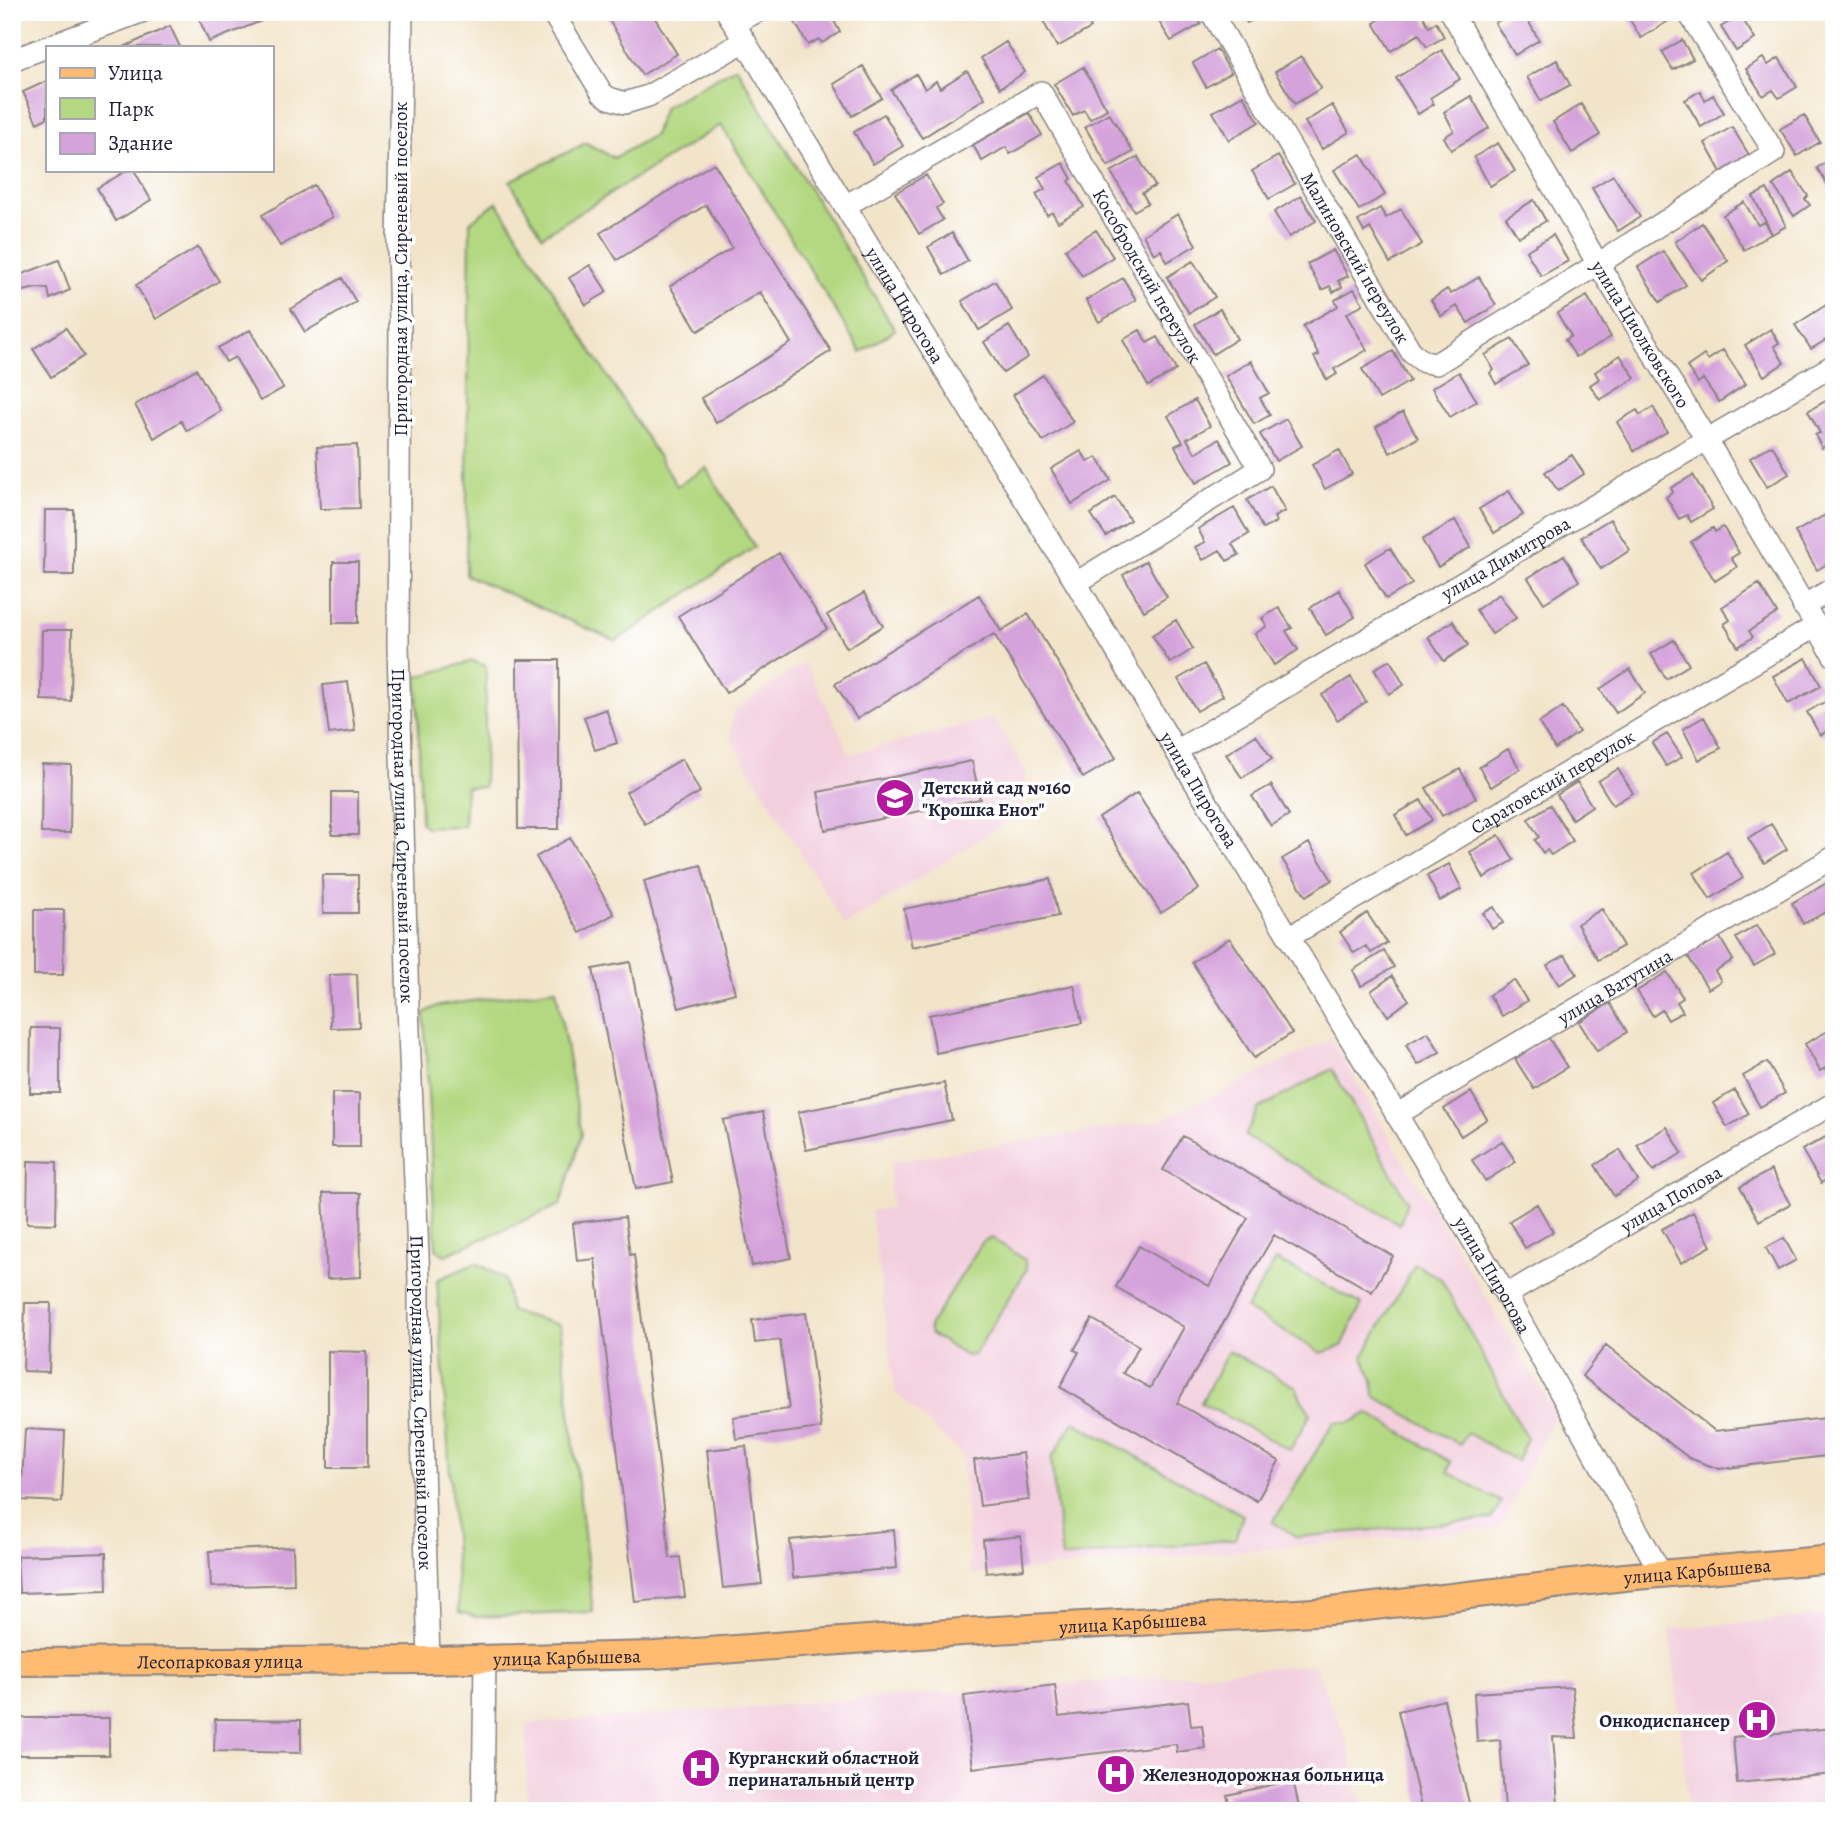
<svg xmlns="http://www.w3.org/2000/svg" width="1846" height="1823" font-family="Alegreya,serif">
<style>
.built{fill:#f3cfde}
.green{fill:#b3d881;stroke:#6a7d5e;stroke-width:2}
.building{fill:#d5a3db}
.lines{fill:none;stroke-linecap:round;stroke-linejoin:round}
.minor-casing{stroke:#8a8382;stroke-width:24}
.major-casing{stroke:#8a8382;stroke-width:30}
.minor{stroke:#fff;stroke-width:21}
.major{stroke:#ffbb71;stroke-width:26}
.labels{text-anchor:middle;stroke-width:7;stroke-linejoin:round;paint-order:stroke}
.street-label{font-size:19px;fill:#22223b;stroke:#fff}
.poi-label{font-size:19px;font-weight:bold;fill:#22223b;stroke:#fff;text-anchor:start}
</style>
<rect width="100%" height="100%" fill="#fff"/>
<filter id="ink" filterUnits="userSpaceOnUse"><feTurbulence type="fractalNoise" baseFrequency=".0143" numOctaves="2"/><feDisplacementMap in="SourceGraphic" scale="14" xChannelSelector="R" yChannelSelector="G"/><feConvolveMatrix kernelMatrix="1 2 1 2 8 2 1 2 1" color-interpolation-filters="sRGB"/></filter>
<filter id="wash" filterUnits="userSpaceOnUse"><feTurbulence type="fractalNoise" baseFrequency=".00686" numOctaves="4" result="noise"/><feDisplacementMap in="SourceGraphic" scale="28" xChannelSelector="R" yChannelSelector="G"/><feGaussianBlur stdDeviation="1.57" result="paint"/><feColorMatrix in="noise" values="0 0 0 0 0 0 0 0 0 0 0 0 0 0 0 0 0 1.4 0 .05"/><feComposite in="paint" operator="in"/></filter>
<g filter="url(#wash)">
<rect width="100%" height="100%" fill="#f2e4c9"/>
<path class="built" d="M805 662 850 754 993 718 1026 771 1022 812 845 926 730 737 734 710Z
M1331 1039 1555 1413 1500 1528 971 1575 962 1455 895 1392 871 1211 892 1207 890 1192 891 1162 1161 1120Z
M1834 1615V1811H1689L1670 1629Z
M1314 1665 1346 1738 1363 1811H527L526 1724Z"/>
<path class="green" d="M736 67 895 330 861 352 721 125 542 236 510 181 586 143 614 158 654 135 664 107Z
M497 202 677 486 706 468 755 547 616 641 466 575 470 222Z
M473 661 486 666 484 787H466L464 826 426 827 421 823 417 677Z
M556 989 582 1134 560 1205 445 1255 436 1249 424 1013 437 1006Z
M1332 1069 1407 1201 1400 1224 1245 1136 1258 1109Z
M992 1238 1025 1260 1027 1269 974 1355 966 1356 931 1334 929 1327 983 1241Z
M1276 1260 1362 1304 1342 1346 1321 1353 1246 1309Z
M476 1263 505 1279 510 1311 560 1325 593 1612 476 1617 459 1612 437 1280Z
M1415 1264 1441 1279 1527 1438 1517 1461 1467 1433 1460 1445 1374 1396 1373 1380 1363 1357Z
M1228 1351 1296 1387 1301 1399 1311 1414 1290 1450 1201 1403Z
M1368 1413 1451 1462 1448 1472 1501 1502 1492 1519 1297 1537 1273 1522 1334 1422 1350 1423Z
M1074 1422 1243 1515 1235 1539 1062 1558 1051 1459Z"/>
<g id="blocks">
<path class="building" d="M196 12H263L266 19 209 42Z
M604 12H651L677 54 642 75Z
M805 12H829L840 32 822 43 819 39 808 45 793 19Z
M1049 12H1083L1091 28 1057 47 1041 17Z
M1172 12H1195L1201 24 1171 41 1158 20Z
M1240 12H1266L1247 23Z
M1391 12H1421L1429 27 1436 22 1444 37 1427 47 1419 34 1391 51 1374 23Z
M1512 12H1523L1539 40 1515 55 1495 23Z
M1625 12H1665L1670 20 1641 38Z
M1740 15 1755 39 1736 51 1721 27Z
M170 26 180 47H124L144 38Z
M1682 40 1693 59 1673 70 1662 52Z
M1006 42 1025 72 1000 88 981 58Z
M1217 49 1231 73 1206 87 1193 63Z
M1442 50 1460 79 1430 98 1434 104 1418 114 1396 78Z
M1301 56 1321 88 1295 104 1275 72Z
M1763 58 1768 65 1779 58 1797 87 1779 98 1773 90 1763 96 1746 69Z
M1557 60 1570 85 1541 101 1527 77Z
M863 66 882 98 852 116 834 84Z
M1083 67 1107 109 1090 119 1084 110 1073 116 1054 84Z
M967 71 985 98 922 138 891 90 916 74 925 89 936 81 940 88Z
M47 81V118L37 123 23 92Z
M1700 91 1705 100 1713 95 1724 113 1701 127 1685 100Z
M1243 95 1259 122 1229 140 1213 112Z
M1471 96 1489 128 1451 150 1444 137 1454 131 1444 112Z
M1581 104 1600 135 1572 153 1553 122Z
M1332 105 1349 132 1322 149 1305 122Z
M1029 113 1042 135 1010 154 1006 147 982 161 973 145Z
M1109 113 1133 152 1108 166 1085 127Z
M884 114 903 146 873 164 854 132Z
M1804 115 1820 142 1797 156 1780 129Z
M1732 127 1749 155 1721 172 1705 143Z
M1498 143 1515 171 1490 186 1474 157Z
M1361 154 1385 195 1359 210 1334 170Z
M1278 156 1295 184 1269 199 1252 171Z
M1138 157 1155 186 1142 193 1148 203 1134 211 1111 172Z
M1834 157V189L1831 190 1817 168Z
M714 163 831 351 716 423 701 398 791 343 760 292 698 331 670 286 732 248 706 205 617 260 600 233Z
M1063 163 1072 179 1069 181 1084 207 1058 222 1052 212 1047 215 1036 194 1045 189 1038 177Z
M128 170H134L151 200 116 221 97 188Z
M1792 172 1808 196 1805 199 1810 205 1794 216 1773 185Z
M926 175 943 204 936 208 943 220 919 234 895 193Z
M1613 175 1640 217 1618 231 1592 188Z
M314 185 332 217 280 246 262 215Z
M1767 189 1786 226 1772 234 1753 196Z
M1301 196 1316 221 1289 237 1274 212Z
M1534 200 1546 221 1518 237 1506 217Z
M1744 202 1758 225 1764 222 1771 234 1744 250 1723 215Z
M1380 208 1386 218 1401 209 1422 244 1390 263 1370 228 1364 232 1358 221Z
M1178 214 1196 245 1167 262 1161 250 1154 254 1143 235Z
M1702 223 1728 261 1701 280 1675 242Z
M1096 230 1113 257 1082 276 1065 249Z
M952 233 968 261 944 275 928 247Z
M1553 235 1568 261 1541 276 1526 251Z
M198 247 219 281 156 319 136 285Z
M1333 250 1348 276 1338 281 1342 287 1333 292 1330 286 1322 290 1307 264Z
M1663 251 1686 285 1660 302 1638 267Z
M59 260 70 290 50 299 48 289 36 288 15 293 12 278Z
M1193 261 1215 297 1189 313 1167 277Z
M590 265 607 292 586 305 569 278Z
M1479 277 1496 305 1468 323 1457 306 1441 316 1431 300 1447 289 1451 294Z
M342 278 356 302 305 332 291 309Z
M1123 278 1136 300 1099 322 1086 300Z
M995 281 1012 310 979 330 962 301Z
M1354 289 1363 304 1346 314 1367 350 1334 369 1337 374 1327 380 1314 357 1319 355 1303 326 1338 306 1335 300Z
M1587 296 1611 337 1576 357 1565 340 1571 336 1557 313Z
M1826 305 1834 316 1829 321 1834 329V335L1811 349 1795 325Z
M1220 309 1237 339 1213 354 1195 324Z
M1009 326 1028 357 1003 373 984 342Z
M66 328 84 356 51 377 33 349Z
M1771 329 1779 343 1774 346 1784 363 1764 376 1745 345Z
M250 330 283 388 260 401 235 357 226 362 218 348Z
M1140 330 1147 343 1158 337 1176 370 1148 386 1123 340Z
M1512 339 1528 365 1496 384 1490 373 1494 370 1485 355Z
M1723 350 1746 384 1719 402 1703 379 1698 383 1687 367 1704 355 1708 360Z
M1393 351 1410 381 1379 399 1362 369Z
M1620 355 1635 378 1600 400 1590 385 1599 379 1595 372Z
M1251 361 1269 393 1260 398 1270 415 1254 424 1226 376Z
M196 369 221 411 187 431 181 421 154 438 135 405Z
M1459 372 1477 401 1450 417 1432 388Z
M1043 375 1073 422 1043 441 1013 395Z
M1831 398 1834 402V441L1822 448 1815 435 1820 433 1808 411Z
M1195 400 1210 426 1187 439 1195 453 1219 439 1232 462 1196 483 1175 446 1183 442 1168 416Z
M1653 407 1667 432 1634 451 1617 422 1637 410 1640 415Z
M1403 412 1418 438 1390 453 1376 427Z
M1286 419 1302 446 1276 461 1260 434Z
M357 445 359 508 320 509 317 447Z
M1772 445 1789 474 1767 487 1750 458Z
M1339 450 1352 474 1325 489 1312 465Z
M1081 451 1088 462 1097 457 1111 480 1072 504 1051 469Z
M1572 455 1584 474 1558 491 1545 472Z
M1693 475 1713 509 1691 522 1687 515 1679 519 1666 497 1673 492 1671 488Z
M1271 486 1285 511 1274 517 1276 522 1263 529 1247 500Z
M1509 491 1523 515 1494 533 1479 509Z
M1115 497 1130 520 1106 536 1091 514Z
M1234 508 1249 534 1232 544 1239 555 1227 561 1220 550 1203 560 1195 547 1205 542 1198 529Z
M45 510H74V575H44Z
M1825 515 1834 530V560L1817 570 1795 532Z
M1610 519 1630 550 1601 569 1581 537Z
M1455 520 1471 547 1438 567 1422 540Z
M1723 527 1739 553 1731 558 1737 567 1715 581 1691 542 1713 528 1715 532Z
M1390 548 1412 584 1386 599 1365 563Z
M779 553 827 629 726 693 678 616Z
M1564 555 1579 581 1544 603 1528 578Z
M1146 561 1167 597 1144 611 1123 575Z
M333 562H358V623H333Z
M1759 584 1777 613 1749 631 1753 637 1738 647 1724 624 1730 620 1722 607Z
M1339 590 1355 617 1326 635 1310 608Z
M864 593 883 626 847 648 827 615Z
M1499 594 1516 618 1492 634 1476 610Z
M979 595 1001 631 1028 614 1116 758 1083 778 994 634 857 719 835 684Z
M1279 608 1292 628 1286 631 1298 650 1274 665 1255 634 1267 626 1262 618Z
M1176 620 1193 649 1170 663 1152 635Z
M1453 621 1468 645 1444 661 1428 637Z
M42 630H72L71 701 41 700Z
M1674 640 1689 665 1666 679 1651 654Z
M1806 658 1821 686 1788 704 1773 676Z
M517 660H559V829H518Z
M1390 660 1404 685 1389 694 1374 669Z
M1204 664 1223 696 1197 711 1178 679Z
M1630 669 1645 693 1616 713 1600 689Z
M1351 677 1366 702 1337 720 1322 695Z
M348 682 355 731 329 734 323 685Z
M1828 700 1834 711V728L1820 735 1807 712Z
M1563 707 1579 732 1555 749 1539 723Z
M606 709 617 743 595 750 584 717Z
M1704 717 1721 748 1699 760 1683 729Z
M1667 734 1682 757 1666 766 1652 743Z
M1256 735 1272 759 1242 778 1226 754Z
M1508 749 1520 769 1491 787 1479 767Z
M682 759 700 792 645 824 626 792Z
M972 761 980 799 825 830 818 792Z
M42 764 71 765 70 833H41Z
M1460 769 1476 798 1442 816 1426 788Z
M1618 769 1633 793 1613 805 1598 781Z
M1577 782 1592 806 1572 819 1557 795Z
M1271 785 1289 815 1271 826 1252 796Z
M332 792H358V835H332Z
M1137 793 1199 889 1161 913 1099 818Z
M1421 800 1432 820 1406 835 1395 815Z
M1550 805 1573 841 1551 855 1547 850 1543 853 1535 840 1539 837 1528 819Z
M1771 824 1787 849 1764 863 1748 838Z
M1499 835 1514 860 1484 878 1470 852Z
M570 838 614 914 580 933 536 857Z
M1309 843 1332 880 1306 896 1282 859Z
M1727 852 1743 878 1710 899 1694 873Z
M1449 864 1462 889 1440 901 1427 876Z
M701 865 735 993 679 1008 644 881Z
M322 875H358V913H323Z
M1050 879 1058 916 912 947 904 909Z
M1832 880 1834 883V908L1803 924 1792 903Z
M1494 907 1503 923 1492 929 1483 913Z
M1602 909 1623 946 1598 960 1577 924Z
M34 910H64L63 975H34Z
M1367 913 1387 943 1371 953 1366 946 1354 953 1340 932Z
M1757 925 1775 954 1754 966 1736 938Z
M1719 936 1733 960 1715 971 1721 981 1708 989 1687 955Z
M1230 938 1292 1033 1254 1058 1192 962Z
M1384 951 1394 967 1361 986 1353 970Z
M1565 955 1577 974 1559 985 1547 965Z
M630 962 673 1182 636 1189 593 969Z
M1667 972 1683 998 1677 1002 1683 1012 1668 1020 1662 1010 1653 1016 1637 991Z
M357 974 359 1027 331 1028 329 975Z
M1392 976 1409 1000 1388 1016 1371 991Z
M1514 980 1527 1001 1502 1016 1489 995Z
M1074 985 1082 1023 936 1053 929 1015Z
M1610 1003 1627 1032 1597 1051 1579 1022Z
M31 1028H60V1093H30Z
M1828 1031 1834 1041V1064L1820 1071 1805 1044Z
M1428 1032 1440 1052 1418 1065 1406 1045Z
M1548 1037 1567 1067 1534 1089 1515 1059Z
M1767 1062 1785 1093 1760 1107 1743 1076Z
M944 1083 952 1120 806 1150 798 1112Z
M1735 1090 1749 1114 1727 1127 1713 1103Z
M1471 1092 1487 1119 1461 1136 1444 1109Z
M332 1093H360V1147H332Z
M763 1112 791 1258 752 1266 723 1120Z
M1667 1127 1682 1153 1653 1171 1637 1145Z
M1833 1133 1834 1176 1821 1183 1802 1150Z
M1183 1136 1393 1256 1372 1292 1274 1235 1177 1403 1279 1461 1257 1501 1060 1387 1079 1352 1074 1350 1092 1319 1139 1346 1123 1373 1150 1388 1184 1327 1116 1287 1139 1246 1209 1286 1248 1218 1163 1170Z
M1502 1141 1516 1162 1485 1181 1472 1160Z
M1620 1150 1638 1181 1614 1196 1595 1165Z
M28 1161 57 1162 56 1224 27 1223Z
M1771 1170 1790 1204 1759 1221 1740 1187Z
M323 1193H360L361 1277 327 1279Z
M1537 1204 1553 1232 1525 1248 1509 1221Z
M1693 1212 1711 1246 1681 1263 1662 1229Z
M625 1217 630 1255 634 1254 670 1558 680 1557 685 1597 635 1602 595 1259 577 1261 573 1223Z
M1784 1238 1796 1260 1778 1270 1766 1248Z
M25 1303H51L49 1372 23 1371Z
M806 1313 821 1428 736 1439 733 1417 789 1409 780 1340 755 1343 752 1320Z
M1606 1345 1715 1431 1834 1417V1455L1719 1469 1689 1458 1582 1376Z
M328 1351 367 1352V1468H328Z
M25 1429 65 1431 62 1502 21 1500Z
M746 1446 762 1584 723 1588 707 1450Z
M1023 1453 1029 1500 980 1506 974 1460Z
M894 1530 897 1568 793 1578 790 1540Z
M1021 1536 1024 1569 986 1573 983 1540Z
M293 1547 294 1584 211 1587 209 1551Z
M106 1553 107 1590 19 1593 17 1556Z
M1055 1685 1059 1717 1188 1701 1191 1726 1202 1725 1205 1748 1177 1752 1176 1744 973 1768 964 1696Z
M1572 1687 1577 1738 1553 1737 1558 1805 1505 1809 1500 1740 1477 1742 1474 1693Z
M1444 1700 1471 1811H1422L1398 1711Z
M18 1718H109V1755H18Z
M215 1719 301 1720V1753L214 1751Z
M1834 1728V1774L1737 1783 1733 1737Z
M1293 1780 1300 1811H1231L1227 1795Z"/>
</g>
</g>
<g filter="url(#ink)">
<use href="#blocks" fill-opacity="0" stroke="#8a8382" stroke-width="2"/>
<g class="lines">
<g class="minor-casing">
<g id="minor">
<path id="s1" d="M402 12 398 247 400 321 398 646 408 1007 419 1280V1334L429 1660"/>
<path d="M552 12 602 93 609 98 625 103 648 96 745 41"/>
<path id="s2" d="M727 12 915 321 1076 583 1176 751 1506 1295 1662 1575"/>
<path id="s3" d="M1211 12 1412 353 1424 362 1436 364 1598 264 1774 152 1688 12"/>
<path id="s4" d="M1451 12 1598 264 1706 439 1834 656"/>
<path d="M734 24 756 12"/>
<path d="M12 60 141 12"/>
<path id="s5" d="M845 206 1041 92 1260 469 1076 583"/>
<path d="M1803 606 1834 588"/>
<path id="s6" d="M1176 751 1834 365"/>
<path id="s7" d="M1289 937 1816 626"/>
<path id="s8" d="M1396 1115 1834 857"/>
<path id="s9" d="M1506 1295 1834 1103"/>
<path d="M483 1811 485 1658"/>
</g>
</g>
<g class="major-casing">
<g id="major">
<path id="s10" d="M12 1662 429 1660 655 1655 961 1632 1331 1611 1624 1577 1834 1559"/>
</g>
</g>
<use href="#minor" class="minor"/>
<use href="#major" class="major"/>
</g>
</g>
<defs>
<g id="school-disc" transform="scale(2.0125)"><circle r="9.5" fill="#b5179e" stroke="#fff"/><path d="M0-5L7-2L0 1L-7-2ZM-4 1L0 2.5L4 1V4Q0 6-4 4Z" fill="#fff"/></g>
<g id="hospital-disc" transform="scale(2.0125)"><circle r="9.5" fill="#b5179e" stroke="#fff"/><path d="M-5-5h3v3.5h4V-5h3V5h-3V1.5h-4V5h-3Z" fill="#fff"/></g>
</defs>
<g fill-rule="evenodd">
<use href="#school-disc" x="895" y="798"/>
<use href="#hospital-disc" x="1757" y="1720"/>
<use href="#hospital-disc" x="701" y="1768"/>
<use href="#hospital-disc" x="1116" y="1774"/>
</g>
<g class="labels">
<g class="street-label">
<text dy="7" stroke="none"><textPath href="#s3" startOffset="285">Малиновский переулок</textPath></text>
<text transform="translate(400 269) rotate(-90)" y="7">Пригородная улица, Сиреневый поселок</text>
<text dy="7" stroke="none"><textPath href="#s5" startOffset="439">Кособродский переулок</textPath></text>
<text dy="7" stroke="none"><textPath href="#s2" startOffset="343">улица Пирогова</textPath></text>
<text dy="7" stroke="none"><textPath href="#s4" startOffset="374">улица Циолковского</textPath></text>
<text dy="7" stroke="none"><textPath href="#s6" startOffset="382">улица Димитрова</textPath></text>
<text dy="7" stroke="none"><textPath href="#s7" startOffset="306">Саратовский переулок</textPath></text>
<text dy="7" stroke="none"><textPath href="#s2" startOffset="910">улица Пирогова</textPath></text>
<text dy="7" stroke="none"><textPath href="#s1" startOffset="824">Пригородная улица, Сиреневый поселок</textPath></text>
<text dy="7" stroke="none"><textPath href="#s8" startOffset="254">улица Ватутина</textPath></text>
<text dy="7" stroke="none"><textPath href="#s9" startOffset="191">улица Попова</textPath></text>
<text dy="7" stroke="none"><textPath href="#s2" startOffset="1477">улица Пирогова</textPath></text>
<text dy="7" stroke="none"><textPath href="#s1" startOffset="1391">Пригородная улица, Сиреневый поселок</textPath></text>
<text dy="7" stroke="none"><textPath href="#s10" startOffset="1689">улица Карбышева</textPath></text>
<text dy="7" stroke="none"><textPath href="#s10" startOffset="1122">улица Карбышева</textPath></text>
<text dy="7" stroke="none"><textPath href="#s10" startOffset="555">улица Карбышева</textPath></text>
<text dy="7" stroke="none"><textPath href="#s10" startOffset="208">Лесопарковая улица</textPath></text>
</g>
<g class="poi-label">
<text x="922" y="794">Детский сад №160<tspan x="922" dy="22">"Крошка Енот"</tspan></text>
<text x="1730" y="1727" text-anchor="end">Онкодиспансер</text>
<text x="728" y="1764">Курганский областной<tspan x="728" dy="22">перинатальный центр</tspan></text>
<text x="1143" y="1781">Железнодорожная больница</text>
</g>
</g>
<rect width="1846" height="1823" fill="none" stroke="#fff" stroke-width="42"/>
<rect x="46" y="46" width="228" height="126" fill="#ffffff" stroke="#a7a7b1" stroke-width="2"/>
<rect x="60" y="68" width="35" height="10" fill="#ffbb71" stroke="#a7a7b1" stroke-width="2"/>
<text x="108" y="80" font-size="21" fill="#22223b">Улица</text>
<rect x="60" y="98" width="35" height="21" fill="#b3d881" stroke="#a7a7b1" stroke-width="2"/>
<text x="108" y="116" font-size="21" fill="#22223b">Парк</text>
<rect x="60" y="133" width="35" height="21" fill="#d5a3db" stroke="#a7a7b1" stroke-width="2"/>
<text x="108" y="150" font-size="21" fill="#22223b">Здание</text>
</svg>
